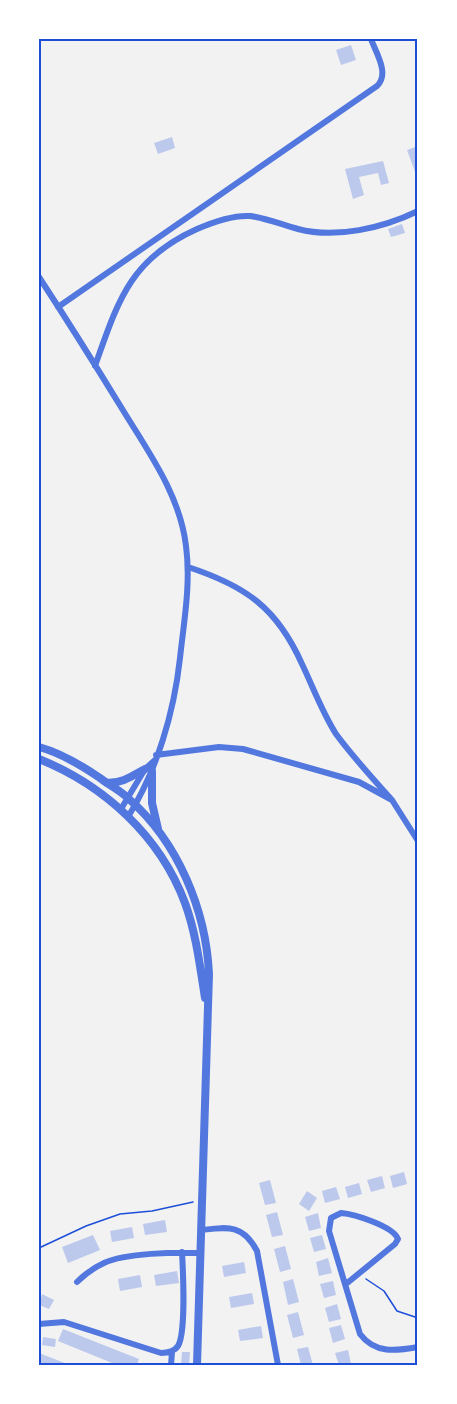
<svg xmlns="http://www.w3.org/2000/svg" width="457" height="1404" font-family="'Crimson Pro',serif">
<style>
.building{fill:#bdc9ec}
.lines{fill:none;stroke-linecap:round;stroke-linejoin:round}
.path{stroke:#1d4ed8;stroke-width:1.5}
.minor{stroke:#5277de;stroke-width:6}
.tertiary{stroke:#5277de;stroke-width:8}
.neatline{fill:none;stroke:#1d4ed8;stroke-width:2}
</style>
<rect width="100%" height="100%" fill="#f2f2f2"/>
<path class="building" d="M351 45 356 60 341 65 336 50Z
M172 137 175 148 158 154 154 143Z
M418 146V180L407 150Z
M383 161 389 183 381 185 378 173 359 177 364 195 353 199 345 169Z
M402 224 405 233 391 237 388 229Z
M404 1172 407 1184 393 1188 390 1176Z
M382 1176 385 1188 371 1192 367 1180Z
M270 1180 276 1203 265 1205 259 1183Z
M359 1183 362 1194 348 1198 345 1187Z
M336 1187 340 1199 325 1203 322 1191Z
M307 1191 317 1198 309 1211 299 1204Z
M277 1212 283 1235 272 1237 266 1215Z
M318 1213 321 1228 309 1231 305 1217Z
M165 1220 167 1232 145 1235 143 1224Z
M132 1227 134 1238 112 1242 110 1231Z
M93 1235 100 1250 68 1263 62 1247Z
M322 1235 326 1249 314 1252 310 1238Z
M285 1246 291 1269 280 1272 274 1249Z
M328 1258 332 1273 319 1276 316 1262Z
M244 1262 246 1273 224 1277 222 1266Z
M177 1271 179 1283 156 1286 154 1275Z
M140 1275 142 1287 120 1291 118 1279Z
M293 1279 299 1302 288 1305 283 1282Z
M333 1281 336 1295 324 1298 320 1284Z
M252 1293 254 1304 231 1308 229 1297Z
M42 1294 54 1300 49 1309 39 1305Z
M337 1304 341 1319 329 1322 325 1308Z
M298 1312 304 1335 293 1338 287 1315Z
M341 1325 345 1339 333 1343 329 1328Z
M261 1326 263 1338 240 1341 238 1330Z
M63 1329 139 1359 137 1365H117L58 1341Z
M43 1337 56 1339 55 1347 42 1345Z
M308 1347 313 1365H301L297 1349Z
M348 1350 351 1364 339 1365 335 1353Z
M182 1352H190L189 1365H181Z
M39 1353 70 1365H39Z"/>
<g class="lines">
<path class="path" d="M39 1248 86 1226 120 1214 152 1211 193 1202
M366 1279 384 1291 397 1311 418 1318"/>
<path class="minor" d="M39 277C67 320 94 363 121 407 147 450 180 494 186 546 191 583 184 621 180 658 174 713 157 770 128 817
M58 307 377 86C390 74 376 53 371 39
M95 366C118 301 130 259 197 229 213 222 233 215 250 216 267 218 282 225 298 229 336 239 383 228 418 211
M188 567C246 586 277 608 302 664 313 687 322 712 336 734 353 757 373 779 392 800
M156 755 219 747 243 749 359 782 392 800 418 841
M121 809 145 769 155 760
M201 1230C228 1227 243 1224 257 1251L278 1365
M77 1282C85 1274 93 1268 104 1263 125 1253 176 1252 201 1253
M346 1284 395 1244 398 1239C393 1226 354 1214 341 1213L331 1218 329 1231 360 1334C375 1354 396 1351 418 1347
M39 1324 64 1322 161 1353C168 1353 174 1352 178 1346 186 1333 183 1270 182 1252
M171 1365 172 1352"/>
<path class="tertiary" d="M39 747C61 753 81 765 100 778 109 785 121 791 129 799 178 842 206 910 209 974L197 1365
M39 759C104 785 160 836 185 903 196 933 200 966 205 998
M152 771V803L158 829
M107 783C123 783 132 776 145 769"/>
</g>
<rect width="457" height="1404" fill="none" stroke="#ffffff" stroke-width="81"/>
<rect x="40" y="40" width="376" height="1324" class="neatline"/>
</svg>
